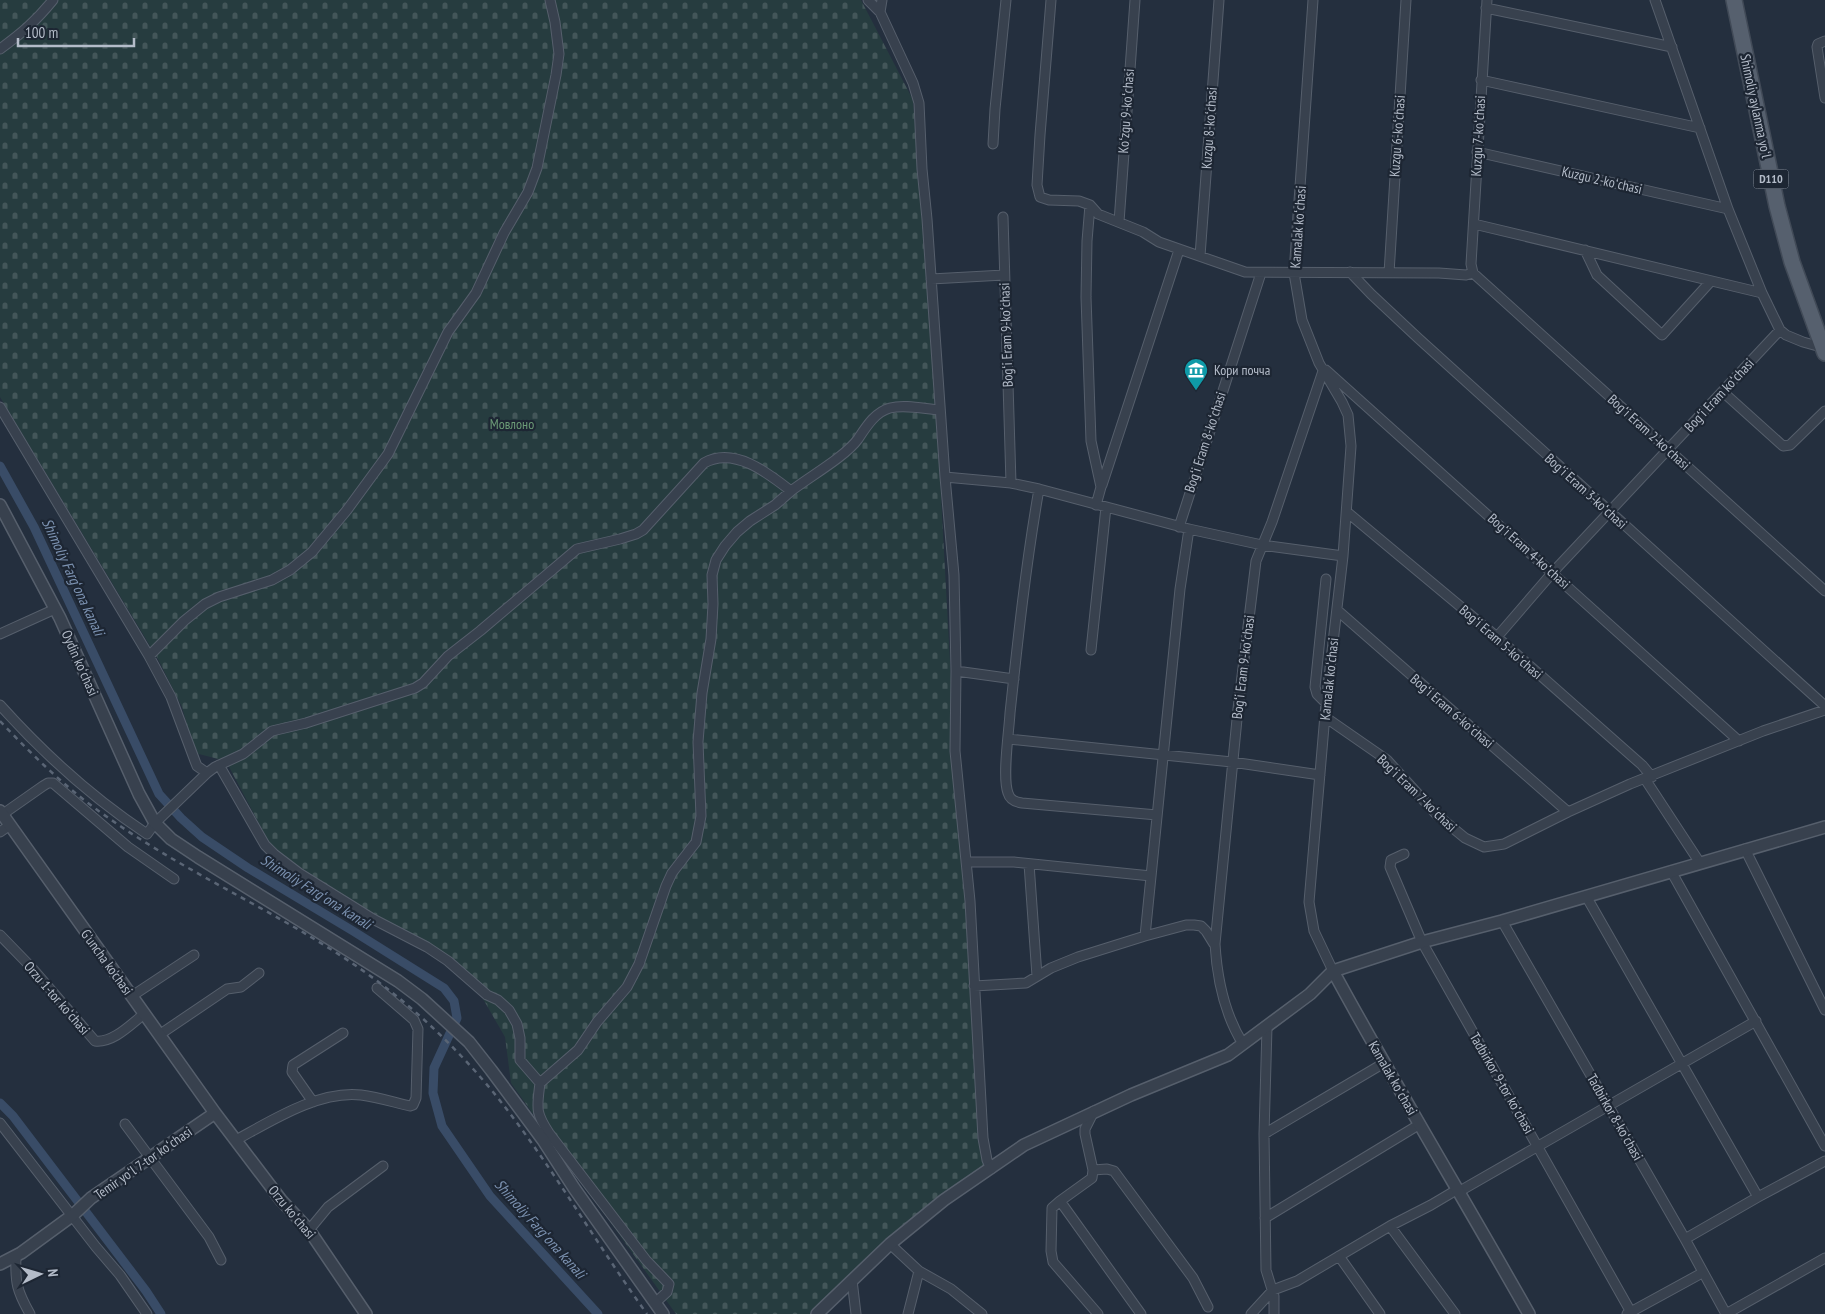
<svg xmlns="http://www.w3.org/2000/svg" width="1825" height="1314" font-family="'PT Sans Narrow',sans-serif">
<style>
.cemetery{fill:url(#cemetery-stones)}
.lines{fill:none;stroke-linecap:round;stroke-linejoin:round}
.canal{stroke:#394c67;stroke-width:9}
.minor-casing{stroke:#565f6c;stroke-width:11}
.tertiary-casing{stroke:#565f6c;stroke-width:14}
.primary-casing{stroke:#414a57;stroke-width:18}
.minor{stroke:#38414e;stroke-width:9}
.tertiary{stroke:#38414e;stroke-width:11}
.primary{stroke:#56606e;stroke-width:15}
.rail{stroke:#5a6575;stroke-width:2.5;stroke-dasharray:5 5;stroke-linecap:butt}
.labels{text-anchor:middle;stroke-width:4.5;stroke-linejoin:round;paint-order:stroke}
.shield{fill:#1d2633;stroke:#878f9c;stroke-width:1}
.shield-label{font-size:12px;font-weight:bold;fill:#b4bcc9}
.street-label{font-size:14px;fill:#b4bcc9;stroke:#1d2633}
.poi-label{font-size:14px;fill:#b4bcc9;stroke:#1d2633;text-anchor:start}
.park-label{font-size:14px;fill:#6b9a76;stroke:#1d2633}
.water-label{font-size:15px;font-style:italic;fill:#7c92b1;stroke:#1d2633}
</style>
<defs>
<pattern id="cemetery-stones" width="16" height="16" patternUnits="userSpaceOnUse" patternTransform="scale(1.25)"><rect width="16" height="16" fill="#263c3f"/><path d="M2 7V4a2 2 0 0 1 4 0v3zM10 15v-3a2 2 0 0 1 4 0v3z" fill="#435659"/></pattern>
</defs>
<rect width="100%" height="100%" fill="#242f3e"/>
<path class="cemetery" d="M0 0H861L913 100 936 406 958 807 969 881 986 1167 817 1314H676L511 1083 505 1037 475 985 442 952 283 869 226 761 195 753 182 707 158 659 0 397Z"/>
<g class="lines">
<path class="canal" d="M0 466 34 527 159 794 181 818 202 837 248 868 353 931 444 988 454 1001 457 1018 434 1068 433 1093 442 1126 490 1196 598 1314
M0 1103 13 1116 146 1291 161 1314"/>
<g class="minor-casing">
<path id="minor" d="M868 0 880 12
M882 0 880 12 913 83 919 103 922 169 927 219 945 477 954 575 956 671 955 751 970 901 983 1138 987 1160 991 1169
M1051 0 1040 135 1037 185 1040 197 1049 200 1079 201 1090 205 1098 214 1143 232 1159 242 1245 272 1439 273 1466 275 1473 273
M1313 0 1294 273 1302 320 1319 363 1342 402 1348 415 1351 446 1343 556 1326 703 1309 902 1314 931 1333 971
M1655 0 1728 209 1762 293 1780 330 1786 335 1803 342 1821 347
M1486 8 1672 47
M1825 41 1818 44 1817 47 1825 98
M0 49C22 33 36 21 53 0
M1481 80 1700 128
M993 144 995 109 1006 0
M1477 152 1728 209
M1090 205 1087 241 1086 297 1091 441 1101 487 1096 505
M1003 217 1011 483
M1119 222 1135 0
M1474 224 1762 293
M1585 250 1597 275 1662 335 1711 281
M1200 256 1219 0
M1350 272 1371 294 1418 338 1825 706
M1389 273 1406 0
M1473 273 1825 591
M1473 273 1471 264 1487 0
M931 279 1004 275
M1326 370 1739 741
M1723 392 1783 446 1790 445 1825 411
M0 407 149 656 171 697 195 761 197 766 207 773 215 767 243 754 272 731 306 723 415 688 423 683 448 656 480 631 577 549 620 539 636 534 643 530 704 463C734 446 768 473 791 491L775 505 750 521 737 532 725 546 716 560 712 575 713 604 711 639 702 693 698 742 701 816 696 842 672 873 666 886 639 964 627 987 597 1022 578 1050 540 1083C537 1108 535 1112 549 1133L646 1260 669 1284 667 1292 655 1303
M945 477 1011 483 1039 489 1189 529 1262 545 1343 556
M1102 485 1179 250
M1039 489C1026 563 1018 638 1010 713 1009 732 1002 777 1008 793 1010 800 1015 802 1022 803L1157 815
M791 491C809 477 846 456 858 439 866 427 875 412 890 408 905 404 925 409 940 410
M1347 512 1497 637 1642 765 1652 777
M1179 527 1261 273
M1326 579 1315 687 1317 694 1326 703
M1337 610 1568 812
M0 634 55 609
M1497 637 1553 572 1780 330
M1091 650 1106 507
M149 656 184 621 205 604 219 597 272 580 290 570 312 552 347 510 388 454 448 332 476 293 504 233 528 192 537 168 556 75 559 54 555 22 550 0
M956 671 1014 679
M0 705C45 755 91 797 147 834L155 823 207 773
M1325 717 1387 760 1437 815 1465 838 1484 847 1504 844 1568 812 1630 784 1763 731 1825 710
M1008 739 1232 762 1320 775
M219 765 265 845 274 854 299 873 373 919 427 947 448 961 487 995 498 1000 509 1010 517 1024 520 1038V1060L540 1083
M1645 779 1700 863
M3 814 43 786 48 783H53L128 847 174 879
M0 832 10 825
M1745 849 1825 1010
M1404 854 1391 860 1390 867 1422 942 1632 1314
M966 862H1014L1151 876
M1029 864 1037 976
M1671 871 1825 1146
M1586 896 1758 1197
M1502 921 1685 1239 1726 1314
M0 935 32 968 95 1041C113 1043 130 1025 144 1014
M1145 936 1180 589 1189 529
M974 986 1026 983 1051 968 1078 957 1145 936 1186 925H1194L1201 926 1206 931 1214 944
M132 996 194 955
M1267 1027 1264 1134 1266 1270 1274 1296V1314
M159 1035 227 989 241 987 259 973
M1243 1044C1225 1015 1217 978 1215 944L1238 709 1256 561 1272 522 1323 371
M313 1102 292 1072 293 1065 343 1033
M1094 1111 1085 1129V1134L1093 1170 1092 1178 1060 1201 1141 1314
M0 1123 96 1247 120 1275 147 1314
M125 1124 209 1237 221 1260
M1264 1134 1384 1063
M236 1140C271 1121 319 1090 361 1095 377 1097 393 1102 410 1106L413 1105 416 1098 418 1029 414 1020 377 988
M1093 1170 1107 1169 1114 1171 1193 1278 1208 1307
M1460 1191 1756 1021
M1060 1201 1052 1208 1051 1251 1053 1262 1098 1314
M1265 1218 1420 1124
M1390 1226 1455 1314
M309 1230 328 1207 383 1166
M1685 1239 1758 1197 1825 1161
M890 1244 919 1271 951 1289 982 1314
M1339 1256 1380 1314
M16 1257C15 1283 17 1291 30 1314
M852 1280 856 1314
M908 1314 919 1271
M1251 1314 1273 1290 1297 1281 1390 1226 1431 1205 1458 1189
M1627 1314 1702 1273
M1726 1314 1825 1258"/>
</g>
<g class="tertiary-casing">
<path id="tertiary" d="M0 505 60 618 139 794 155 823 171 839 198 857 398 981 422 999 469 1042 491 1070 543 1140 574 1188 663 1314
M0 811 215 1113 281 1200 309 1230 366 1314
M1333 971C1396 1087 1464 1199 1529 1314
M0 1264 21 1253 73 1215 91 1198 215 1113
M817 1314 890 1244 944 1200 1024 1145 1131 1095 1228 1055 1310 994 1333 971 1422 942 1502 921 1825 827"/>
</g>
<g class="primary-casing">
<path id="primary" d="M1734 0 1777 206 1792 262 1825 353"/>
</g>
<use href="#minor" class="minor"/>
<use href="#tertiary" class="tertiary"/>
<use href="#primary" class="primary"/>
<path class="rail" d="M0 721C34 757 69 791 110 819 198 881 300 921 385 987 429 1021 471 1063 505 1107 556 1173 598 1246 647 1314"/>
</g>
<defs>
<g id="museum-pin" transform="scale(1.25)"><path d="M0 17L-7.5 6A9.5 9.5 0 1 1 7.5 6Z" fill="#0f9aa8" stroke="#1d2633"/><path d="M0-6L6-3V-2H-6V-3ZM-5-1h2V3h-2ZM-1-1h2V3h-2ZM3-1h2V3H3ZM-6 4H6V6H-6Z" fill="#fff"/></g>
</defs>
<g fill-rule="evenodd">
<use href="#museum-pin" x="1196" y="370"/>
</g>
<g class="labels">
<rect class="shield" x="1753.5" y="169.5" width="35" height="19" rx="4"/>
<g class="shield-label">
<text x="1771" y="183">D110</text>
</g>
<g class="street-label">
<text transform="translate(1756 106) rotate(78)" y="5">Shimoliy aylanma yoʻl</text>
<text transform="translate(1126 111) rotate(-86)" y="5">Koʻzgu 9-koʻchasi</text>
<text transform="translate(1209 128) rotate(-86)" y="5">Kuzgu 8-koʻchasi</text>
<text transform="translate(1397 136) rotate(-86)" y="5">Kuzgu 6-koʻchasi</text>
<text transform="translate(1478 136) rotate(-87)" y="5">Kuzgu 7-koʻchasi</text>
<text transform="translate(1602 180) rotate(13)" y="5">Kuzgu 2-koʻchasi</text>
<text transform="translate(1298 227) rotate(-86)" y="5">Kamalak koʻchasi</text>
<text transform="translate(1006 335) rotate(-92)" y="5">Bogʻi Eram 9-koʻchasi</text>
<text transform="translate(1719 395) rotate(-47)" y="5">Bogʻi Eram koʻchasi</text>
<text transform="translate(1649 432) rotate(42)" y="5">Bogʻi Eram 2-koʻchasi</text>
<text transform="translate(1205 442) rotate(-72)" y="5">Bogʻi Eram 8-koʻchasi</text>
<text transform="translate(1586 491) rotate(42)" y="5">Bogʻi Eram 3-koʻchasi</text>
<text transform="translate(1529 551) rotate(42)" y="5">Bogʻi Eram 4-koʻchasi</text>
<text transform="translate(1501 642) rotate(41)" y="5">Bogʻi Eram 5-koʻchasi</text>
<text transform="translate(80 663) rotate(66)" y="5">Oydin koʻchasi</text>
<text transform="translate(1243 667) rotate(-83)" y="5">Bogʻi Eram 9-koʻchasi</text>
<text transform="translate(1329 679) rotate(-84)" y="5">Kamalak koʻchasi</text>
<text transform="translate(1452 711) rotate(41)" y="5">Bogʻi Eram 6-koʻchasi</text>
<text transform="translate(1417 793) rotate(44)" y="5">Bogʻi Eram 7-koʻchasi</text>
<text transform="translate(107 962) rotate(54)" y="5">G'uncha ko'chasi</text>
<text transform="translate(57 998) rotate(49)" y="5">Orzu 1-tor koʻchasi</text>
<text transform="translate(1393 1078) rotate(60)" y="5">Kamalak koʻchasi</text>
<text transform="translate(1502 1083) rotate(60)" y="5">Tadbirkor 9-tor koʻchasi</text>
<text transform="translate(1615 1117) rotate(60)" y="5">Tadbirkor 8-koʻchasi</text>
<text transform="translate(143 1163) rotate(-35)" y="5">Temir yoʻl 7-tor koʻchasi</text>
<text transform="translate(292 1212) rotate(50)" y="5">Orzu koʻchasi</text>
</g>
<g class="poi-label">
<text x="1214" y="375">Кори почча</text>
</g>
<g class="park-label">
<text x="512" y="429">Мовлоно</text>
</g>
<g class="water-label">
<text transform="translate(73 577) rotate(65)" y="5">Shimoliy Fargʻona kanali</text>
<text transform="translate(316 892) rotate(32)" y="5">Shimoliy Fargʻona kanali</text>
<text transform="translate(540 1229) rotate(48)" y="5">Shimoliy Fargʻona kanali</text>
</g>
</g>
<g transform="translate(40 1274) rotate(85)" stroke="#1d2633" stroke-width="4" paint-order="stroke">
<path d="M0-4L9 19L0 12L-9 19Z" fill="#b4bcc9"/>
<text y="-8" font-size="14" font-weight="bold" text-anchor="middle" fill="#b4bcc9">N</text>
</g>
<path d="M18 38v8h116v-8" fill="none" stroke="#b4bcc9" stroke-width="2.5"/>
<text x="25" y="38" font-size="15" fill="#b4bcc9" stroke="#1d2633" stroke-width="4" paint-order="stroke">100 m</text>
</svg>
